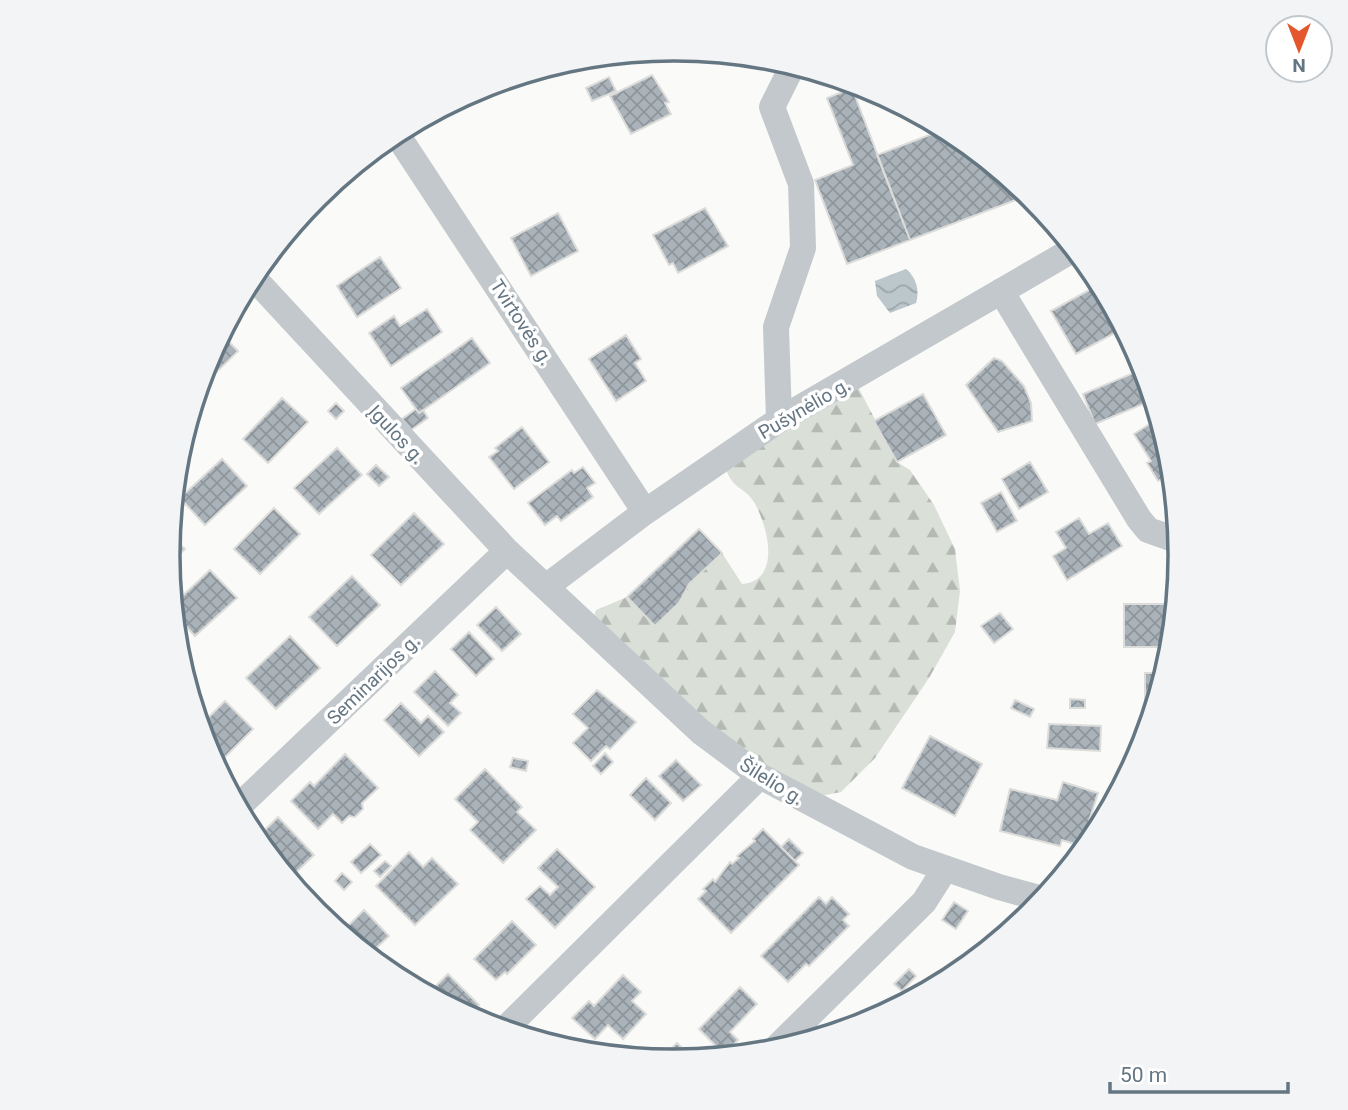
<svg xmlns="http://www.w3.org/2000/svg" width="1348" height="1110" font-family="Roboto,sans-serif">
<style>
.forest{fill:url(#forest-firs)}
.water{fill:url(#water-waves)}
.building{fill:url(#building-cross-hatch);stroke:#dcdcda;stroke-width:2}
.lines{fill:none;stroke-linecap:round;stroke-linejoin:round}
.minor{stroke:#c3c8cc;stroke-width:26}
.labels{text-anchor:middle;stroke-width:7;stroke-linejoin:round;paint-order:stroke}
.street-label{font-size:19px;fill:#657683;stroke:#fff}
.rim{fill:none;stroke:#657683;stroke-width:3.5}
</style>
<defs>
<pattern id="forest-firs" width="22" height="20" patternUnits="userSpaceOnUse" patternTransform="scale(1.75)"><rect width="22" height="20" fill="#dadfd7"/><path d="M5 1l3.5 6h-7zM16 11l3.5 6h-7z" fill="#b4b9b4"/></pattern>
<pattern id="water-waves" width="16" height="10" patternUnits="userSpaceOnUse" patternTransform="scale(1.75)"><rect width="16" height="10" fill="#bbc7cb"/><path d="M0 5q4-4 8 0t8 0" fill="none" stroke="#9ca6aa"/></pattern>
<pattern id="building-cross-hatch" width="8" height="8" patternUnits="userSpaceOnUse" patternTransform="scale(1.75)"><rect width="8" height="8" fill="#aab3b9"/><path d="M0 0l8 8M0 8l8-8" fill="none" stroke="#8e969c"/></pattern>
</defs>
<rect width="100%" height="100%" fill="#fafaf8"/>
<path class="forest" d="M854 379 897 462 910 470 934 505 955 549 960 591 955 632 929 678 875 758 841 792 800 800 590 627 596 610 627 597 655 626 679 603 689 584 722 553 742 584C782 581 768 526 754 502 745 487 732 489 726 469Z"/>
<path class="water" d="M906 269C916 277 920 291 916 303L890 313 877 296 875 281Z"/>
<path class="building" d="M652 75 669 102 665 103 671 114 631 134 610 96Z
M609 77 616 91 592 101 586 88Z
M852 88 910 240 847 264 815 180 853 165 827 98Z
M945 129 1029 195 910 240 877 155Z
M705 208 728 246 678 273 673 263 669 265 653 235Z
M558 213 578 251 531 276 511 238Z
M380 257 401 288 357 317 337 286Z
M1100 284 1124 328 1076 354 1051 311Z
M427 309 442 332 391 366 369 333 394 316 400 326Z
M221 334 238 351 198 390 207 361Z
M626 335 641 359 635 363 646 381 616 401 589 359Z
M472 338 490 363 419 413 401 388Z
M994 358 1002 361 1024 386 1031 403 1032 421 998 432 966 385Z
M1143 369 1153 400 1095 424 1083 394Z
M923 394 946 435 897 462 874 421Z
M282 398 308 422 268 463 243 439Z
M336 403 344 411 336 419 328 411Z
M416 409 419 413 423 410 428 418 411 430 402 419Z
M1159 418 1172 473 1158 481 1147 463 1151 461 1134 434Z
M522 427 549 462 514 489 489 457 498 451 495 448Z
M337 448 362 475 319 514 294 488Z
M222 459 247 486 205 525 180 498Z
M1030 462 1048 492 1019 509 1002 479Z
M376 465 389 477 379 486 367 474Z
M583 467 595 483 587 488 593 497 561 521 557 516 545 525 528 503 572 470 574 473Z
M1001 492 1017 521 997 532 981 503Z
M274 508 300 534 260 574 234 549Z
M414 513 444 544 401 585 371 555Z
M1079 518 1089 534 1108 523 1122 546 1067 580 1053 556 1066 548 1056 532Z
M699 529 722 553 689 584 679 603 655 626 627 597Z
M170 535 185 549 169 565 168 555Z
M210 570 237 598 195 636 174 613 173 605Z
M352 576 380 605 337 646 309 617Z
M1124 604H1175L1171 647H1124Z
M496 607 521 634 502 651 477 625Z
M1000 613 1013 629 994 643 981 626Z
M469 632 494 659 476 676 451 649Z
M290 636 320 668 276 709 246 678Z
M435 671 458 695 450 703 461 713 448 726 414 692Z
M1145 673H1164L1153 712H1145Z
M597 690 636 722 610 749 606 746 591 761 573 743 588 728 573 714Z
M1070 699 1085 700V708H1070Z
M1015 700 1034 709 1030 717 1011 708Z
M225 701 253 729 216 766 200 726Z
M401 703 421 723 428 716 444 732 419 756 384 720Z
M1049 724 1101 726 1100 751 1047 748Z
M930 736 982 764 955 816 902 788Z
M605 753 613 762 601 774 593 766Z
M345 754 378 788 362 803 363 809 355 817 349 816 342 823 333 814 318 829 291 801 310 782 314 786Z
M513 758 528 761 526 771 510 767Z
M676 760 701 785 683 801 659 776Z
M485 769 522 807 517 812 536 830 503 863 470 830 478 822 455 799Z
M646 778 671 803 655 820 630 795Z
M1063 782 1098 793 1081 846 1062 840 1060 846 1000 831 1010 789 1057 800Z
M278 817 314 855 292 876 256 839Z
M763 829 799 865 731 933 698 899 706 891 703 889 713 879 715 882 730 862 732 864 739 858 737 856 755 841 753 839Z
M789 839 803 853 795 861 781 847Z
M370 844 381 855 361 873 351 862Z
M557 849 595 887 555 928 526 899 540 886 550 895 558 887 538 868Z
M409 852 423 867 432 858 458 884 415 925 376 886Z
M385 861 391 866 380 877 374 871Z
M342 873 352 882 344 890 335 881Z
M819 897 826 904 832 897 849 914 843 920 849 926 809 966 806 964 788 982 761 956Z
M954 902 968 911 956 929 942 920Z
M364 910 389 936 371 953 346 928Z
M512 921 536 945 507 974 505 972 496 980 474 959Z
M909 969 916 976 902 991 894 984Z
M448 974 479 1005 468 1016 428 994Z
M623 975 641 992 632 1001 646 1014 623 1039 608 1025 595 1039 572 1018 589 1001 594 1006Z
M740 987 757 1004 730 1032 738 1040 724 1054 699 1029Z
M677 1043 694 1059 660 1060Z"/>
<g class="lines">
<path class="minor" d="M396 133 645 512
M252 276 507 551 701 732 760 776 913 857 999 887 1043 899
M1001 291 1139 519 1148 530 1179 541
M779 420 776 327 803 248 801 184 772 107 793 65
M547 586 645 512 779 420 1074 249
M238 807 507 551
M504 1030 760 776
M773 1051 924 902 945 869"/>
</g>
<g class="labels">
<g class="street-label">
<text transform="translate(522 322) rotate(57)" y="7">Tvirtovės g.</text>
<text transform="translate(804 408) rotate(-30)" y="7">Pušynėlio g.</text>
<text transform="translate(397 434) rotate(47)" y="7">Įgulos g.</text>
<text transform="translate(373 679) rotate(-44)" y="7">Seminarijos g.</text>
<text transform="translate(772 781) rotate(32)" y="7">Šilelio g.</text>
</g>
</g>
<path d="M0 0H1348V1110H0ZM180 555a494 494 0 1 1 988 0a494 494 0 1 1-988 0Z" fill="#f3f4f5" fill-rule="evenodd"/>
<path class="rim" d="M180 555a494 494 0 1 1 988 0a494 494 0 1 1-988 0Z"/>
<g transform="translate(1299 49) rotate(180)"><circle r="33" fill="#ffffff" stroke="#c1c8cd" stroke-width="2"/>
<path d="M0-5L12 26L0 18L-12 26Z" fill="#e4572e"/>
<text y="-10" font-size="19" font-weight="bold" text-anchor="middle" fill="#657683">N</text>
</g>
<path d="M1110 1082v10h178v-10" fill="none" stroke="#657683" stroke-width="3.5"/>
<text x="1120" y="1082" font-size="21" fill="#657683" stroke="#ffffff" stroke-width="5" paint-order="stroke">50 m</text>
</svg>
